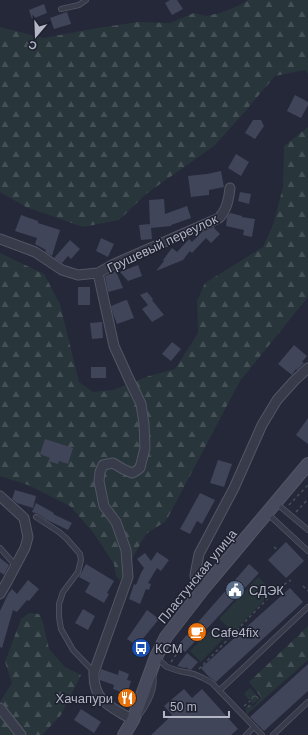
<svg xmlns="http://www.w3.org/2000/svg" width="308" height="735" font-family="Arial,sans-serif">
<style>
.forest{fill:url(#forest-firs)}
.park{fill:url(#park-crowns)}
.pitch{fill:#28353b}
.building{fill:#414559}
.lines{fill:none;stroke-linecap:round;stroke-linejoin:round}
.lane-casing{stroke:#535665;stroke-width:6}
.street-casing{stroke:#535665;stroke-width:11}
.secondary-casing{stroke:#535665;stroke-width:14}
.path{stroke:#445058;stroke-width:1.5;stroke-dasharray:3 3;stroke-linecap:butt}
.lane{stroke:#383b4a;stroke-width:4.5}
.street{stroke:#383b4a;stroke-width:9}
.secondary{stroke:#47495c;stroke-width:12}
.labels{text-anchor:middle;stroke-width:3;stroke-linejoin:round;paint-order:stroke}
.street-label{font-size:13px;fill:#b4b6c5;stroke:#1d202f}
.poi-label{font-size:13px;fill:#b4b6c5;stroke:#1d202f;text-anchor:start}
</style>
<defs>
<pattern id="forest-firs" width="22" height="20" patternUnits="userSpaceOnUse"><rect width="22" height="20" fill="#28353b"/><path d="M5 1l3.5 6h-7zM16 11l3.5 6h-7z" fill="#455056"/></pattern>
<pattern id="park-crowns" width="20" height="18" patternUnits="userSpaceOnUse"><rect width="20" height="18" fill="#28353b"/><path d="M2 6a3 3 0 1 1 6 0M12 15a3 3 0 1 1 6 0" fill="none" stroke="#455056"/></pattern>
</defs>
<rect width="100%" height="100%" fill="#252839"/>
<path class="forest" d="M248 0H308V74L305 70 275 76 242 115 214 146 146 194 119 220 83 227 26 207 0 192V27L44 38 97 28 138 22 170 23 194 13 206 16 220 13 240 5Z
M308 127V297L240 381 166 521 146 534 120 580 116 576 114 564 93 532 70 506 28 485 0 476V253L44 274 60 304 79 382 93 392 113 390 149 376 175 369 198 333 197 301 205 283 263 247 273 225 283 187 284 146Z
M29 613 39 614 43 622 49 649 65 667 81 675 61 715 42 735H0V702L12 683 5 662 21 619Z
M308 626V660L246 715V708L250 704 253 707 261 697 249 682Z"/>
<path class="park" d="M250 688 259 698 253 704 244 694Z"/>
<path class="pitch" d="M258 577 273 591 234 632 219 619Z
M213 628 224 638 201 662 190 651Z"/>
<path class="building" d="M170 0H177L183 9 172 15 165 3Z
M44 4 47 13 32 19 29 10Z
M67 12 71 24 54 29 50 18Z
M295 95 308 102V105L301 118 287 111Z
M253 120H261L264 126 255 139 245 133Z
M236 154 249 162 241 176 228 168Z
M221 171 224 187 209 190V195L191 197 188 176 207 174Z
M240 192 251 194 249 204 238 201Z
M164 199 165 214 187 206 191 218 171 225V226L151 228 152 239 141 240 139 225 150 224V226L149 200Z
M230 213 242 216V217L255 219 252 237 243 235 244 230 226 226 227 217Z
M21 215 38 221V223L60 230 52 256 45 252 46 250 35 244 37 238 15 231Z
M216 226 214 228 220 234 211 243 206 238 192 253 190 251 183 260 156 271 164 261 163 260 172 248 177 252 189 239 192 242 202 232Z
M101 238 114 244 108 257 96 251Z
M70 240 80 249 71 259 68 256 62 263 54 258Z
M138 265 142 276 128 281 120 272Z
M116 271 123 288 108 292 105 276Z
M78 287H90V305H78Z
M147 292 153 299 152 300 164 315 152 322 142 309 148 305 140 295Z
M126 300H127L134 318 117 324 113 314 111 306Z
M102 322 103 338 92 339 90 323Z
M172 342 181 349 171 361 162 354Z
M294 345 307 356 302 362 304 363 297 370 296 369 292 375 278 364Z
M91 367H106V378H91Z
M308 418V444L296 435Z
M45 439 73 448 68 464 59 461 58 464 48 461 50 458 40 454Z
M218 460 232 464 224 487 210 483Z
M15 490 36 496 33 508 17 503 12 499Z
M200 493 215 500 202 524 197 521 190 534 180 529Z
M36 503 54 513 53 514 72 523 68 530 47 520 38 514 32 512Z
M286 542 304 561 286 578 268 560Z
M157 552 169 560 161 571 157 568 148 583 151 584 149 590 146 589 140 604 129 599 134 584 136 585 141 573 144 568 137 559 145 553 151 561Z
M0 558 9 565 4 575 0 572Z
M86 564 114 581 107 593 109 594 104 603 85 592 90 583 79 577Z
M249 564 259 573 185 652 178 645Z
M28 580 39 589 29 601 27 600 17 612 13 610 2 648 0 647V611L8 594 12 589 17 594Z
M290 588 303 602 216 682 209 677 201 668Z
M83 609 95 616 88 630 75 623Z
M147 610 159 619 137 646 127 639Z
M187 653 198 662 191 670 188 669 186 667 185 668 177 666Z
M308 664V691L264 731 250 717Z
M101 669 118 675 119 670 129 674 127 680 131 681 127 694 113 689 114 685 100 680V673Z
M184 689 192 698 202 689 238 729 231 735H151L172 715 164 706Z
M81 709 101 722 94 733 74 720Z"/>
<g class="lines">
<g class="lane-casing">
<path id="lane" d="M61 9 79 5 86 0
M276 503 308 530
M268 514 308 551
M36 517 59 532 67 539 80 554 81 560 78 572 63 592 59 604V617L61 629 73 650 94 672
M0 548 16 566
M157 658 167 667 179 671 194 674 203 678 212 683 262 735
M220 690 308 607
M140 714C148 703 156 688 153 675
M246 735 254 727
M273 735 308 702"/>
</g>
<g class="street-casing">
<path id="street" d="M0 239 35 252 62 270 78 275 98 273 114 264 219 218C227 210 229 199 230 188
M98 273 114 346 128 377 141 404 144 424 145 448 140 468 136 471 132 473 123 469 113 463 103 465 100 472 99 481 104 506 116 522 126 550 128 577 94 672C93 702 110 706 133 720
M0 496 24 518 28 537 25 548 7 582 0 594
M204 588 196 580 195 575 199 554 234 488 262 425 277 400 294 381 308 368
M0 708 21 735"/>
</g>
<g class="secondary-casing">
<path id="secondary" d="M124 735 133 720 156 657 166 637 204 588 308 464"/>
</g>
<path class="path" d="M289 505 308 485
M296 512 308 499
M274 547 278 550
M303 586 308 591
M171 662 180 649 173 643
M199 669 276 590 291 580
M244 706 250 701"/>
<use href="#lane" class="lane"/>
<use href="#street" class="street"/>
<use href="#secondary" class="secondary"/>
</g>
<defs>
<g id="civic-disc" transform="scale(1)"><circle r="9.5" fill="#5c6f8a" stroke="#1d202f"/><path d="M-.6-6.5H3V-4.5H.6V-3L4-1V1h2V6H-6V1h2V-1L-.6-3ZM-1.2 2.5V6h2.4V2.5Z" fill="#fff"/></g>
<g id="cafe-disc" transform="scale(1)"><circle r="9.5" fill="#e8710a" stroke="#1d202f"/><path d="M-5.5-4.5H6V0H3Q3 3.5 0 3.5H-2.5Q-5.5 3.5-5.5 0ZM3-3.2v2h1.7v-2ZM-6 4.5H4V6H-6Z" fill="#fff"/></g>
<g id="bus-disc" transform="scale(1)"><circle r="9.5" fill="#1a4fb4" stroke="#1d202f"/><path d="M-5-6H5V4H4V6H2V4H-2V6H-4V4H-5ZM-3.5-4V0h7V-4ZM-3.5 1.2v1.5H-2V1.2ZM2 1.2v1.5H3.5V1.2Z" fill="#fff"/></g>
<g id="restaurant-disc" transform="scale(1)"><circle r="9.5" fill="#e8710a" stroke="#1d202f"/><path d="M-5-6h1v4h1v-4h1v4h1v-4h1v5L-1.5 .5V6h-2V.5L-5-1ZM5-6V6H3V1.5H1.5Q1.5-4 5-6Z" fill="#fff"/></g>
</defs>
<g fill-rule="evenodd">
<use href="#civic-disc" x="235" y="590"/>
<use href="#cafe-disc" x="197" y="632"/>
<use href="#bus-disc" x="141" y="648"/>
<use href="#restaurant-disc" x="127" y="698"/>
</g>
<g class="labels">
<g class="street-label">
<text transform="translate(162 243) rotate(-25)" y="5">Грушевый переулок</text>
<text transform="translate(197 576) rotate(-51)" y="5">Пластунская улица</text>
</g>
<g class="poi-label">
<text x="249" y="595">СДЭК</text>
<text x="211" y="637">Cafe4fix</text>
<text x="155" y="653">КСМ</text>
<text x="113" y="703" text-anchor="end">Хачапури</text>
</g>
</g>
<g transform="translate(36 36) rotate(199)" stroke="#1d202f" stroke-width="3" paint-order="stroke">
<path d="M0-3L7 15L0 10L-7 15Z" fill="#b4b6c5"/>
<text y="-6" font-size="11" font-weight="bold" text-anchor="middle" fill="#b4b6c5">С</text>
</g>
<path d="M164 711v6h65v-6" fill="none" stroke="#b4b6c5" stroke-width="2"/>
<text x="170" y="711" font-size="12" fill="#b4b6c5" stroke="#1d202f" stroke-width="3" paint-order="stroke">50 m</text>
</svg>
